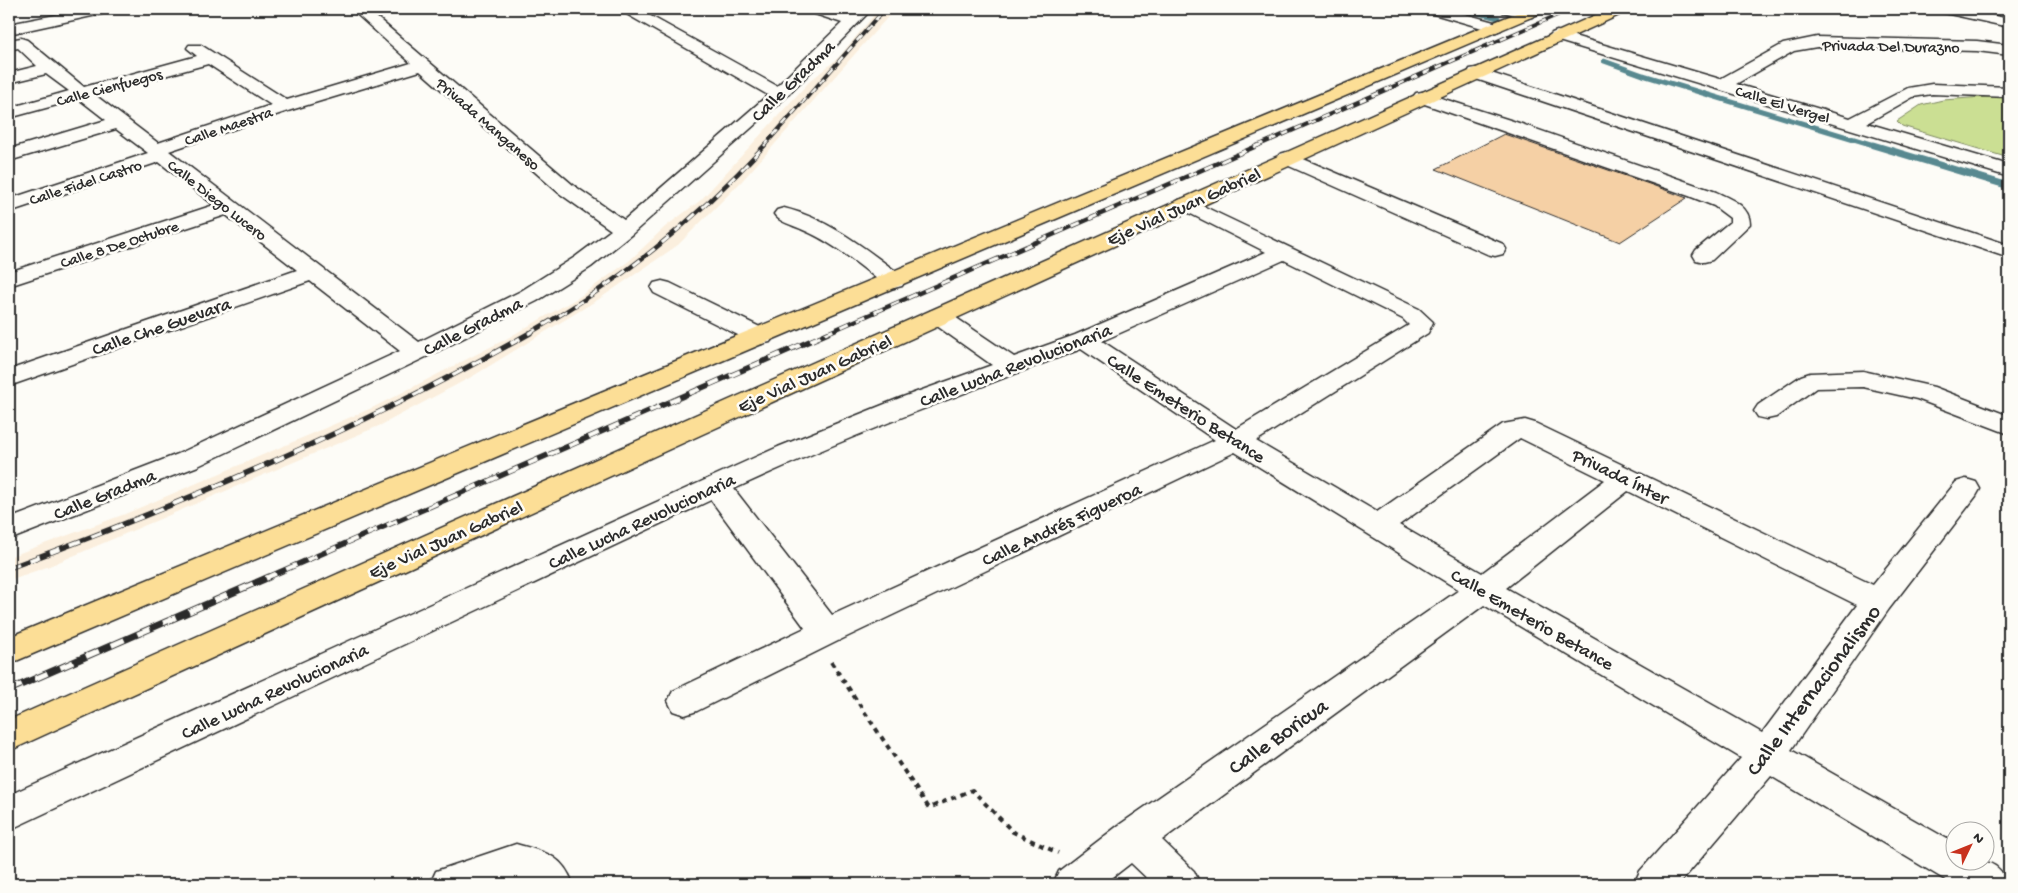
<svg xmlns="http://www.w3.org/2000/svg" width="2018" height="893" font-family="'Gochi Hand',sans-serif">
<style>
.built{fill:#fbefde}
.green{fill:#cbdf93;stroke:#7b855f}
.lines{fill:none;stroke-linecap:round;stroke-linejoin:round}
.stream-far1{stroke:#598990;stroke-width:5}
.stream{stroke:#598990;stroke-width:7}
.building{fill:#f5d0a5;stroke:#2b2b2b}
.minor-casing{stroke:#2b2b2b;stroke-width:3}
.major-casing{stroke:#2b2b2b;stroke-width:3}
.path{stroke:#2b2b2b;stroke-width:4;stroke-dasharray:5 5;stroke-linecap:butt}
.minor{fill:#fdfcf7;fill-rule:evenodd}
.major{fill:#fcde96;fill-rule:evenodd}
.rail-far3-casing{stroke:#2b2b2b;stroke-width:4}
.rail-far2-casing{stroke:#2b2b2b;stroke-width:4.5}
.rail-far1-casing{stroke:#2b2b2b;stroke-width:5.5}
.rail-casing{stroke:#2b2b2b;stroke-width:7}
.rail-far3{stroke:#fdfcf7;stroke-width:2.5;stroke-dasharray:7;stroke-linecap:butt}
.rail-far2{stroke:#fdfcf7;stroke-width:3;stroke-dasharray:9;stroke-linecap:butt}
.rail-far1{stroke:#fdfcf7;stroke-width:4;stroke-dasharray:11;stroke-linecap:butt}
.rail{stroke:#fdfcf7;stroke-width:5;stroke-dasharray:14;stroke-linecap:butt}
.labels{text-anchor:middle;stroke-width:5;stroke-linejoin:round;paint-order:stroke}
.far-street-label{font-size:16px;fill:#2b2b2b;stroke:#fdfcf7}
.street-label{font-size:19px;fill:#2b2b2b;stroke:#fdfcf7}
.near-street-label{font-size:22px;fill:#2b2b2b;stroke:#fdfcf7}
</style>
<rect width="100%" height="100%" fill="#fdfcf7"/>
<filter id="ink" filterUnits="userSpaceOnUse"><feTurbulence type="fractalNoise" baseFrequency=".02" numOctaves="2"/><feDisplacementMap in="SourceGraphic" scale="10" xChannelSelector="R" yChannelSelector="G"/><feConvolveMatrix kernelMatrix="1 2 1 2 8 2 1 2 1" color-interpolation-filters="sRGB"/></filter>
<g filter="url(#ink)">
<path class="built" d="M879 9H895L741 182 678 245 599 299 473 376 381 425 47 567 9 580V557L125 514 374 407 506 339 579 297 629 261 665 227 701 200 809 82 839 57Z"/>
<path class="green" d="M1997 96 2009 98V158L1902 126 1897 121 1921 105 1943 100Z"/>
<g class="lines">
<path class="stream-far1" d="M1464 9 1498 18
M1604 61 1643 75 1877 146"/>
<path class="stream" d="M1873 145 2009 186"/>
</g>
<path class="building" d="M1504 134 1652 185 1687 198 1620 242 1436 169Z"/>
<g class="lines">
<g class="minor-casing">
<path id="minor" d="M86 9H113L111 12 106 13 9 34V24Z
M351 9H367L573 185 624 220 768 95 623 12 621 9H638L777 86 842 23 809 12 807 9H828L850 15 857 9H872L785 98 632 234 591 267 537 301 426 357 198 466 9 540V519L178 454 400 351 310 281 9 386V370L297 270 226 215 9 286V272L214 205 159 162 9 212V199L148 153 116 129 9 161V149L106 120 79 99 9 118V108L69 91 46 74 9 83V73L37 66 18 48 9 50V40L21 38 27 40 84 87 197 56 187 48 189 45H201L287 100 411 63ZM208 64 271 105 158 143 95 95ZM420 71 559 193 611 230 575 257 521 291 419 342 169 151 291 110Z
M1425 9H1447L1501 24 1504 27 1501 30 1496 32 1427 12Z
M1501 9H1524L1532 11 1534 14 1532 17 1527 18 1503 12Z
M1938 9H1964L2009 19V27L1940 12Z
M1557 31 1720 79 1783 44 1817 37 1977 41 2009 45V55L1977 51 1817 47 1794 51 1736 84 1850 118 1908 88 1932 84 2009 87V97L1932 94 1913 97 1867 123 2009 165V177L1552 39 1549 36 1552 33Z
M1476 68 2009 245V258L1470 77 1468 73 1470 69Z
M1422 92 1513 121 1716 192C1731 199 1750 206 1750 224L1712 260 1704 262 1696 260 1693 255 1696 250 1730 222V218L1714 206 1689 196 1416 101 1413 97 1416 93Z
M1287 152 1503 244 1506 249 1503 254 1495 256 1487 254 1280 162 1277 158 1280 154Z
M1186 198 1419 309 1433 322 1428 333 1256 441 1377 512 1503 424 1525 420 1535 423 1873 585 1956 482 1966 479 1976 482 1980 489 1976 496 1889 609 1791 750 1956 844V860C1980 860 1998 858 2008 884H1952L1771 776 1679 884H1634L1640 871 1741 758 1484 605 1162 840 1194 871 1200 884H1153L1131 863 1104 884H1053L1059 871 1119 825 1459 590 1235 452 838 641 697 711 685 715 673 711 668 701 673 691 805 628 711 500 9 830V795L778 447 900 398 992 365 930 321 926 316 930 311 938 309 946 311 1014 357 1075 335 1266 252 1179 208 1176 204 1179 200ZM1284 260 1403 319 1409 325 1236 429 1102 341ZM1081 349 1215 440 832 615 734 489C847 436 964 393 1081 349ZM1520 438 1605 480 1482 573 1399 525ZM1628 491 1857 605 1762 733 1506 588Z
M784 208C829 219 866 249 902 276L905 281 902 286 894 288 886 286C859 265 833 242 801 229 792 225 779 222 774 214L777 210Z
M662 281 670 283 770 332 773 337 770 342 761 344 752 342 654 293 651 288 654 283Z
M1863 371 1934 387 2009 416V434L1917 399 1863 387 1816 388 1776 417 1767 419 1758 417 1754 411 1758 405 1801 376 1810 373Z
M516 844C544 852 562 854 573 884H528L516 880 505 884H430L436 871Z"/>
</g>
<g class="major-casing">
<path id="major" d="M1526 9H1545L1543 12 9 664V637Z
M1609 9H1628L1626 12 9 751V720Z"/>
</g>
<path class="path" d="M831 662 929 808 972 790 1013 832 1058 853"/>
<use href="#minor" class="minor"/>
<use href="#major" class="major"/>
<g class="rail-far3-casing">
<path id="rail-far3" d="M764 146 885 9
M1257 146 1571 9"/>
</g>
<g class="rail-far2-casing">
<path id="rail-far2" d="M528 334C620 282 693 223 765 145
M825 334 1259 145"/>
</g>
<g class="rail-far1-casing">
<path id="rail-far1" d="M9 568C187 502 364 427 530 333
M266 578 828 333"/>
</g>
<g class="rail-casing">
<path id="rail" d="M9 690 269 577"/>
</g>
<use href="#rail-far3" class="rail-far3"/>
<use href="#rail-far2" class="rail-far2"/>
<use href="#rail-far1" class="rail-far1"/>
<use href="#rail" class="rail"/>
</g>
</g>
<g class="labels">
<g class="far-street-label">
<text transform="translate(1891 45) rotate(1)" y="6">Privada Del Durazno</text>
<text transform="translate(109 86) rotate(-15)" y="6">Calle Cienfuegos</text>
<text transform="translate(1783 103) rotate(17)" y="6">Calle El Vergel</text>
<text transform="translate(489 123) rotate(41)" y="6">Privada Manganeso</text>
<text transform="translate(228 125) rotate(-19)" y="6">Calle Maestra</text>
<text transform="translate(85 181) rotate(-18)" y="6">Calle Fidel Castro</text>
<text transform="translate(218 199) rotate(38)" y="6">Calle Diego Lucero</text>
<text transform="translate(119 243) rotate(-18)" y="6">Calle 8 De Octubre</text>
</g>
<g class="street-label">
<text transform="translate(792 80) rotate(-44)" y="7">Calle Gradma</text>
<text transform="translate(1183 205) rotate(-24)" y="7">Eje Vial Juan Gabriel</text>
<text transform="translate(161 325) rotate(-19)" y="7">Calle Che Guevara</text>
<text transform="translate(472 325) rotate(-27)" y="7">Calle Gradma</text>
<text transform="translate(1015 364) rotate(-21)" y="7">Calle Lucha Revolucionaria</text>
<text transform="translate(814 372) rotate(-24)" y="7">Eje Vial Juan Gabriel</text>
<text transform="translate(1187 407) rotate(33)" y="7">Calle Emeterio Betance</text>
<text transform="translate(1621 475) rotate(26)" y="7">Privada Ínter</text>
<text transform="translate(104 493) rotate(-22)" y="7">Calle Gradma</text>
<text transform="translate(641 520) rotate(-25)" y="7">Calle Lucha Revolucionaria</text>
<text transform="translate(1061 523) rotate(-25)" y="7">Calle Andrés Figueroa</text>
<text transform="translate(445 538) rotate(-24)" y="7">Eje Vial Juan Gabriel</text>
<text transform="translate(1533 618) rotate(30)" y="7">Calle Emeterio Betance</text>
<text transform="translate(274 690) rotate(-25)" y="7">Calle Lucha Revolucionaria</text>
</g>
<g class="near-street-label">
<text transform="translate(1812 689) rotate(-53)" y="8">Calle Internacionalismo</text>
<text transform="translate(1277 735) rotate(-35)" y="8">Calle Boricua</text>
</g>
</g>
<rect width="2018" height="893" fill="none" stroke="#fdfcf7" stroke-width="30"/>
<rect x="15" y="15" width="1988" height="863" fill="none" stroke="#2b2b2b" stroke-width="2" filter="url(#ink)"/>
<g transform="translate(1970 846) rotate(47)"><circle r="24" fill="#fdfcf7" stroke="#a9a8a5"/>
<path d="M0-4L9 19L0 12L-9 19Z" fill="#c8321e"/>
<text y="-8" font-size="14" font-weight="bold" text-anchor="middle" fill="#2b2b2b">N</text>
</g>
</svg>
